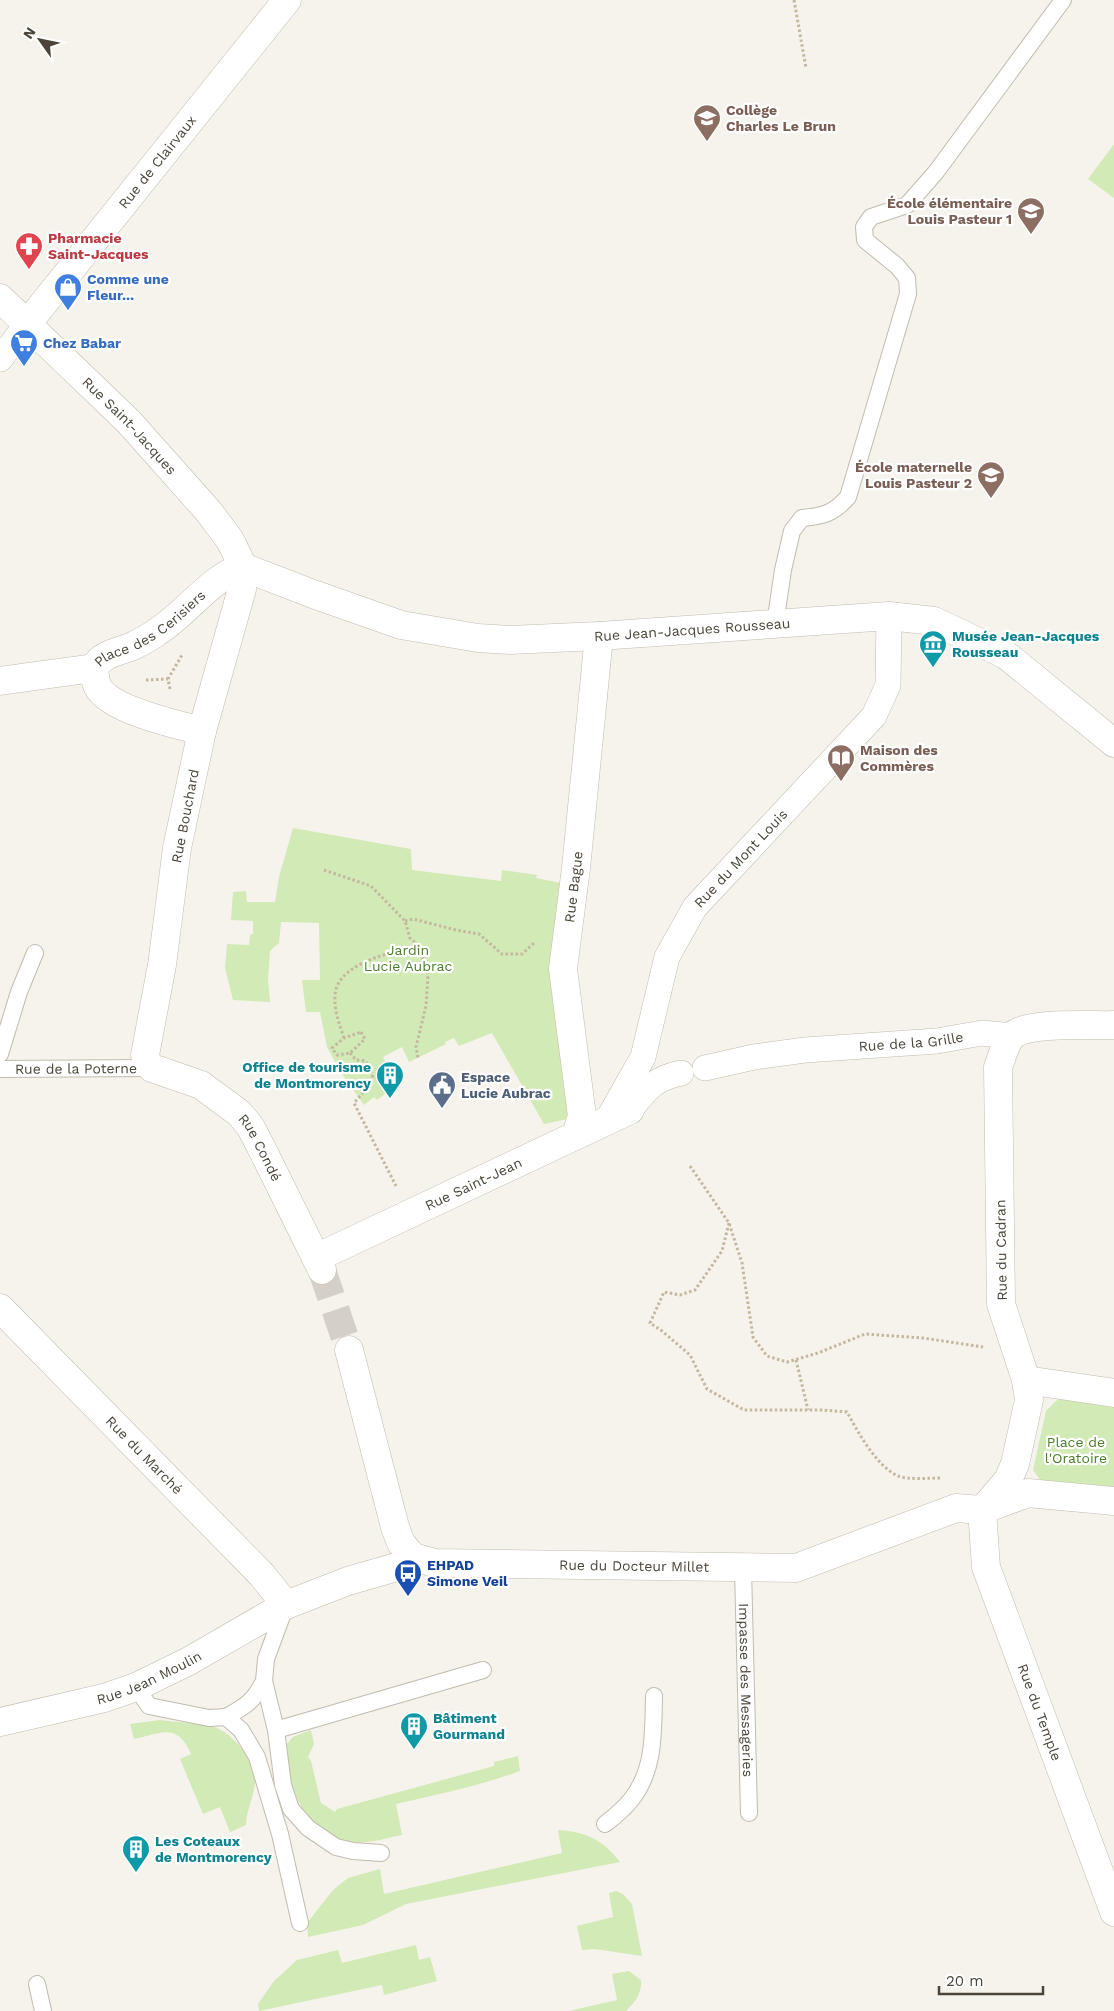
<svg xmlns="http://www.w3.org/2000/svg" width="1114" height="2011" font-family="'Work Sans',sans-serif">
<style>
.green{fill:#d2eab5}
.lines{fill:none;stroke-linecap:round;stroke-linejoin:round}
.minor-tunnel{stroke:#d4d0c8;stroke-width:28;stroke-dasharray:28 14;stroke-linecap:butt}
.service-casing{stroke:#c2bbae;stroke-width:18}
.pedestrian-casing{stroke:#c2bbae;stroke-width:26}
.minor-casing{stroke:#c2bbae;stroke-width:29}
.path{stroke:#c4b79f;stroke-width:3;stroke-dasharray:2.5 2.5;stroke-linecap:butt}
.service{stroke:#fff;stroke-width:16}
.pedestrian{stroke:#fff;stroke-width:25}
.minor{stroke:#fff;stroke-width:28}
.labels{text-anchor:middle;stroke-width:4.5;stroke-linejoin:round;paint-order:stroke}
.education-label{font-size:14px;font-weight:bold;fill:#785e54;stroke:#fff;text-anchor:start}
.street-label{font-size:14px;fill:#4b4439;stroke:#fff}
.health-label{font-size:14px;font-weight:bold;fill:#be3a42;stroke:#fff;text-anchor:start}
.shop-label{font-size:14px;font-weight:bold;fill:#366cbe;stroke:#fff;text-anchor:start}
.culture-label{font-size:14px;font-weight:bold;fill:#0d838f;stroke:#fff;text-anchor:start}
.park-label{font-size:14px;fill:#4a7f2a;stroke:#fff}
.service-label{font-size:14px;font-weight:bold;fill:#4e5e75;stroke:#fff;text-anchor:start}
.transit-label{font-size:14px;font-weight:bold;fill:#164399;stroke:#fff;text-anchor:start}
</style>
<rect width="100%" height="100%" fill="#f6f3ec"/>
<path class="green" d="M1114 144V198L1088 179Z
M293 828 411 849 412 870 501 881 502 870 537 875 536 878 561 883 567 935 582 1116 544 1124 492 1033 459 1046 454 1038 445 1042 446 1044 409 1062 402 1047 383 1057 394 1080 387 1084 390 1090 377 1100 374 1097 364 1105 340 1071 327 1047 320 1012H306L302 980H320L319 923 281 922 279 943 270 951 268 979 270 1002 233 1000 225 968 227 944 249 945 250 935 253 934V921L231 920 233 892 246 891 247 902H275L279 877Z
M1064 1397 1114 1402V1492L1041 1481 1033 1470 1046 1411 1056 1401Z
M160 1720C177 1722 196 1723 214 1727 233 1733 253 1759 255 1779 256 1793 246 1810 246 1825L230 1832 220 1807 203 1814 180 1759 191 1754C177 1722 162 1733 134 1739L130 1724Z
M311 1730 314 1744 308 1757 311 1761 321 1803 335 1812 337 1809 494 1766V1762L518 1756 520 1771C480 1786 438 1794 396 1804L402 1835C386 1838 369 1844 352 1842 316 1839 296 1805 288 1773 286 1765 286 1755 285 1746L293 1737Z
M558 1830C586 1832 602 1839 620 1862L406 1904 363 1925 308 1937 307 1923 333 1890 348 1878 380 1869 384 1894 562 1853Z
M616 1891 623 1894 632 1904 642 1956 595 1949 582 1950 577 1926 613 1917 609 1893Z
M416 1945 419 1960 430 1957 437 1981 384 1995 382 1985 259 2011 258 2004 274 1981 297 1960 338 1950 342 1963Z
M629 1971 641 1980C642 1994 635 2002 626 2011H569L617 2000 612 1974Z"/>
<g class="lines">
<path class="minor-tunnel" d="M322 1270 349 1350"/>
<g class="service-casing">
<g id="service">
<path d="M775 624 783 570 792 531 802 518C823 516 833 514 848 497L908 294 907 278 897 266 865 240 864 227 871 217 907 205 936 172 1063 0"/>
<path d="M0 1054 19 992 35 953"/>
<path id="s1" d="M0 1069 152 1068"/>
<path id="s2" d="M743 1569 749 1813"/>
<path d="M286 1605 266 1659 264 1681 276 1730 283 1785 291 1809 308 1828 336 1847 353 1851 381 1853"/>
<path d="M136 1687 149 1706 209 1718 226 1717 241 1730 257 1757 280 1834 300 1923"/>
<path d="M226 1717C246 1706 254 1701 264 1681"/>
<path d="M276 1730 483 1670"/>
<path d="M605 1824C614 1817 624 1809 631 1800 655 1770 653 1733 654 1696"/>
<path d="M37 1984 43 2011"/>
</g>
</g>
<g class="pedestrian-casing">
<g id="pedestrian">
<path d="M0 359 27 324"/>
<path id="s3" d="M705 1068 754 1057 805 1050 937 1041 982 1033 1012 1036"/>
<path d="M630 1110C647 1089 653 1079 681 1073"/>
<path id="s4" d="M608 1119 643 1057 667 957 695 907 874 716 888 685 889 616"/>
</g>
</g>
<g class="minor-casing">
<g id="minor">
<path id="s5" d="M0 298 129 422 209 512 230 540 243 567 242 589 202 731 177 848 162 965 145 1055 147 1062 152 1068 201 1085 239 1113 250 1126 262 1149 322 1270"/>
<path id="s6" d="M27 324 287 0"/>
<path id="s7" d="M243 567 313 594 401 625 478 638 510 640 599 636 889 616 934 621 1006 655 1114 743"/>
<path d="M0 681 94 668"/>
<path id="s8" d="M202 731C178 725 110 710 98 687 95 682 95 675 94 668 102 653 119 652 133 646 141 642 150 637 157 632 187 613 210 578 243 567"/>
<path id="s9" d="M576 1135 582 1116 563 969 576 868 599 636"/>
<path id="s10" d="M316 1258 630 1110"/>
<path id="s11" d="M0 1308 262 1575 286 1605"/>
<path d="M349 1350 395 1527 401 1543 413 1557"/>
<path d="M1026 1380 1114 1393"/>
<path d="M985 1507 1008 1480 1015 1464 1029 1400 1026 1380 1001 1304 998 1067C1002 1058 1005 1042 1013 1035 1031 1021 1090 1026 1114 1025"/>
<path id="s12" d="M982 1510 986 1567 1114 1912"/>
<path id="s13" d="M0 1722 104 1698 136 1687 189 1661 286 1605 348 1581 400 1566 413 1557 435 1563 796 1568 956 1508 982 1510 1028 1493 1114 1501"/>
</g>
</g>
<path class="path" d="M794 0 806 68
M146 680 168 679
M170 689 168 679 182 655
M324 870 371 886 405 921 410 938 419 946 428 976 426 1006 416 1047 418 1058
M405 921 413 919 456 930 479 934 502 954H522L534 943
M361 1032 365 1039 350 1053 337 1055 332 1048 344 1038Z
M344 1038C339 1023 332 1005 336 989 345 961 394 952 418 946
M350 1053 356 1060 366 1061 373 1075 369 1086 354 1103 396 1186
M690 1166 729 1223 742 1263 753 1337 767 1356 787 1362 818 1353 865 1334 923 1338 983 1347
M729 1223 722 1251 695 1290 680 1295 664 1292 650 1323 662 1331 690 1355 707 1389 744 1410H822L847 1412C858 1432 876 1466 898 1476 908 1480 930 1478 941 1478
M796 1360 808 1410"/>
<use href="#service" class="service"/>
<use href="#pedestrian" class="pedestrian"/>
<use href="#minor" class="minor"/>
</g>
<defs>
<g id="school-pin" transform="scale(1.4375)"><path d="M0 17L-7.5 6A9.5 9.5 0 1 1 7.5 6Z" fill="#8d6e63" stroke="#fff"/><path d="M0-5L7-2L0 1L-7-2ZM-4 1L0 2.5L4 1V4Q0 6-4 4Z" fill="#fff"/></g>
<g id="pharmacy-pin" transform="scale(1.4375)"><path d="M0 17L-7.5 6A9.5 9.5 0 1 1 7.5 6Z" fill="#e0444e" stroke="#fff"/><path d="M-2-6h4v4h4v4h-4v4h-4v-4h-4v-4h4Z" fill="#fff"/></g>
<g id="shop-pin" transform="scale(1.4375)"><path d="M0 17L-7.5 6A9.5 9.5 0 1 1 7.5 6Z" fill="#3f7fe0" stroke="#fff"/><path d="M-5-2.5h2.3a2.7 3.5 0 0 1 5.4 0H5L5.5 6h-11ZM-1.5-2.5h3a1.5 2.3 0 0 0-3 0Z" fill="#fff"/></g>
<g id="supermarket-pin" transform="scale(1.4375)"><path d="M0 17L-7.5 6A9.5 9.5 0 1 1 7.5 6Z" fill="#3f7fe0" stroke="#fff"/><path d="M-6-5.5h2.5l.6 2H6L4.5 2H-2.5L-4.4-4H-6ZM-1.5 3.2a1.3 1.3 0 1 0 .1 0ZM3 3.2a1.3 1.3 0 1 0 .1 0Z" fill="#fff"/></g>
<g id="museum-pin" transform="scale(1.4375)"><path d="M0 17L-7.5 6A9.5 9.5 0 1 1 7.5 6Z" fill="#0f9aa8" stroke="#fff"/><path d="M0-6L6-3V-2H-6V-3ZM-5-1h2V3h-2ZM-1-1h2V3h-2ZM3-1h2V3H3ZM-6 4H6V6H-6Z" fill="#fff"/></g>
<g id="library-pin" transform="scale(1.4375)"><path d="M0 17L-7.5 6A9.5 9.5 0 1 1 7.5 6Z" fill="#8d6e63" stroke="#fff"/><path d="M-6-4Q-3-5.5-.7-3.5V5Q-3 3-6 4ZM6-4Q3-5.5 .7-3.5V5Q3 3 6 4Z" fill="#fff"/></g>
<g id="building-pin" transform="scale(1.4375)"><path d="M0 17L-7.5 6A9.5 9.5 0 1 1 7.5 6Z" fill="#0f9aa8" stroke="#fff"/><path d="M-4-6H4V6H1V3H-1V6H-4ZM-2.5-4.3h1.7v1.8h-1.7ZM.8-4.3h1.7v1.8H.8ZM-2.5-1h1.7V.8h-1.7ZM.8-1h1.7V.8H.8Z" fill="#fff"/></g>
<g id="civic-pin" transform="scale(1.4375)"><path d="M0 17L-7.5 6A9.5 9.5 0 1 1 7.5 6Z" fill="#5c6f8a" stroke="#fff"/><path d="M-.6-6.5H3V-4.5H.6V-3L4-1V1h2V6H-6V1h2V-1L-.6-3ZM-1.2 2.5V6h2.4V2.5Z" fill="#fff"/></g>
<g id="bus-pin" transform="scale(1.4375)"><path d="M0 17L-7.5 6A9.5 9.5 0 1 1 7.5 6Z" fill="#1a4fb4" stroke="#fff"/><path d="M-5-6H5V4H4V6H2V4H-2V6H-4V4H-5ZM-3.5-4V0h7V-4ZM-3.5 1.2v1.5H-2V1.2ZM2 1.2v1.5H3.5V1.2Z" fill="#fff"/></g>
</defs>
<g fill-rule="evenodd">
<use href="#school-pin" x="707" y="118"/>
<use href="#school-pin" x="1031" y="211"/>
<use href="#pharmacy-pin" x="29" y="246"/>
<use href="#shop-pin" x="68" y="287"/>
<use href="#supermarket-pin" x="24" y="343"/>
<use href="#school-pin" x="991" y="475"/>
<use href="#museum-pin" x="933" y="644"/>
<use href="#library-pin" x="841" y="758"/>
<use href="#building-pin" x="390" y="1075"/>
<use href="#civic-pin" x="442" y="1085"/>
<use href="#bus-pin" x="408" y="1573"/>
<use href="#building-pin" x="414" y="1726"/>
<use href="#building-pin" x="136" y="1849"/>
</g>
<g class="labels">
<g class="education-label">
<text x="726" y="115">Collège<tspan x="726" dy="16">Charles Le Brun</tspan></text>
<text x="1012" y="208" text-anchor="end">École élémentaire<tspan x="1012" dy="16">Louis Pasteur 1</tspan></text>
<text x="972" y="472" text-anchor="end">École maternelle<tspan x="972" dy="16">Louis Pasteur 2</tspan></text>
<text x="860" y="755">Maison des<tspan x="860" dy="16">Commères</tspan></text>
</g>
<g class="street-label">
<text dy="5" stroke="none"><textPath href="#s6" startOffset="208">Rue de Clairvaux</textPath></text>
<text dy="5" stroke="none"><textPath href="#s5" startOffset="182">Rue Saint-Jacques</textPath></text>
<text dy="5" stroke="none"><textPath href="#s8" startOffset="204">Place des Cerisiers</textPath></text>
<text dy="5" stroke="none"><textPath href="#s7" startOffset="461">Rue Jean-Jacques Rousseau</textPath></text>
<text transform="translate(185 816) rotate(-79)" y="5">Rue Bouchard</text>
<text dy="5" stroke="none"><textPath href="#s4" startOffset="298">Rue du Mont Louis</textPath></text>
<text dy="5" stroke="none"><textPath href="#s9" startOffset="251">Rue Bague</textPath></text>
<text dy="5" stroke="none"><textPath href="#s3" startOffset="208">Rue de la Grille</textPath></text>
<text dy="5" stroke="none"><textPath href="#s1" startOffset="76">Rue de la Poterne</textPath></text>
<text dy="5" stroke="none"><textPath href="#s5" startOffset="1018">Rue Condé</textPath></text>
<text dy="5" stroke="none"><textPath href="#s10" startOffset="174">Rue Saint-Jean</textPath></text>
<text transform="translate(1001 1250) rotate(-91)" y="5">Rue du Cadran</text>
<text dy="5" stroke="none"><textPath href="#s11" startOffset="206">Rue du Marché</textPath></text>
<text dy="5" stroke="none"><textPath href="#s13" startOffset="670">Rue du Docteur Millet</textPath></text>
<text dy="5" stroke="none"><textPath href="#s13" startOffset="156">Rue Jean Moulin</textPath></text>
<text dy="5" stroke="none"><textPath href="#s2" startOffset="121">Impasse des Messageries</textPath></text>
<text dy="5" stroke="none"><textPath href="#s12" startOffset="212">Rue du Temple</textPath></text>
</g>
<g class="health-label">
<text x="48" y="243">Pharmacie<tspan x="48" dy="16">Saint-Jacques</tspan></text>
</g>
<g class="shop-label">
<text x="87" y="284">Comme une<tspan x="87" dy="16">Fleur...</tspan></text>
<text x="43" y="348">Chez Babar</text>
</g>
<g class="culture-label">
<text x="952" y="641">Musée Jean-Jacques<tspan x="952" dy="16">Rousseau</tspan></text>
<text x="371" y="1072" text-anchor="end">Office de tourisme<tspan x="371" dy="16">de Montmorency</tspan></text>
<text x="433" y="1723">Bâtiment<tspan x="433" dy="16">Gourmand</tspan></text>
<text x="155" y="1846">Les Coteaux<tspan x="155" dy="16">de Montmorency</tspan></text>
</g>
<g class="park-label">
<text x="408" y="955">Jardin<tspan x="408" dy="16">Lucie Aubrac</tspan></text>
<text x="1076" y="1447">Place de<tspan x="1076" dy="16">l'Oratoire</tspan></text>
</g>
<g class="service-label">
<text x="461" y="1082">Espace<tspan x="461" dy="16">Lucie Aubrac</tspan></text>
</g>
<g class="transit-label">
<text x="427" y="1570">EHPAD<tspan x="427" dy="16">Simone Veil</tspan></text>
</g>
</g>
<g transform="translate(40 40) rotate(303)" stroke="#ffffff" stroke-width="4" paint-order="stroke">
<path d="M0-4L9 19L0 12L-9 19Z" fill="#4b4439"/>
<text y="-8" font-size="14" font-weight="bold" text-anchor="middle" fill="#4b4439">N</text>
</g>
<path d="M939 1986v8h104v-8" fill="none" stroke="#4b4439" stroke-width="2.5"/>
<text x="946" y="1986" font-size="15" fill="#4b4439" stroke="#ffffff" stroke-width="4" paint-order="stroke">20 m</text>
</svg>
